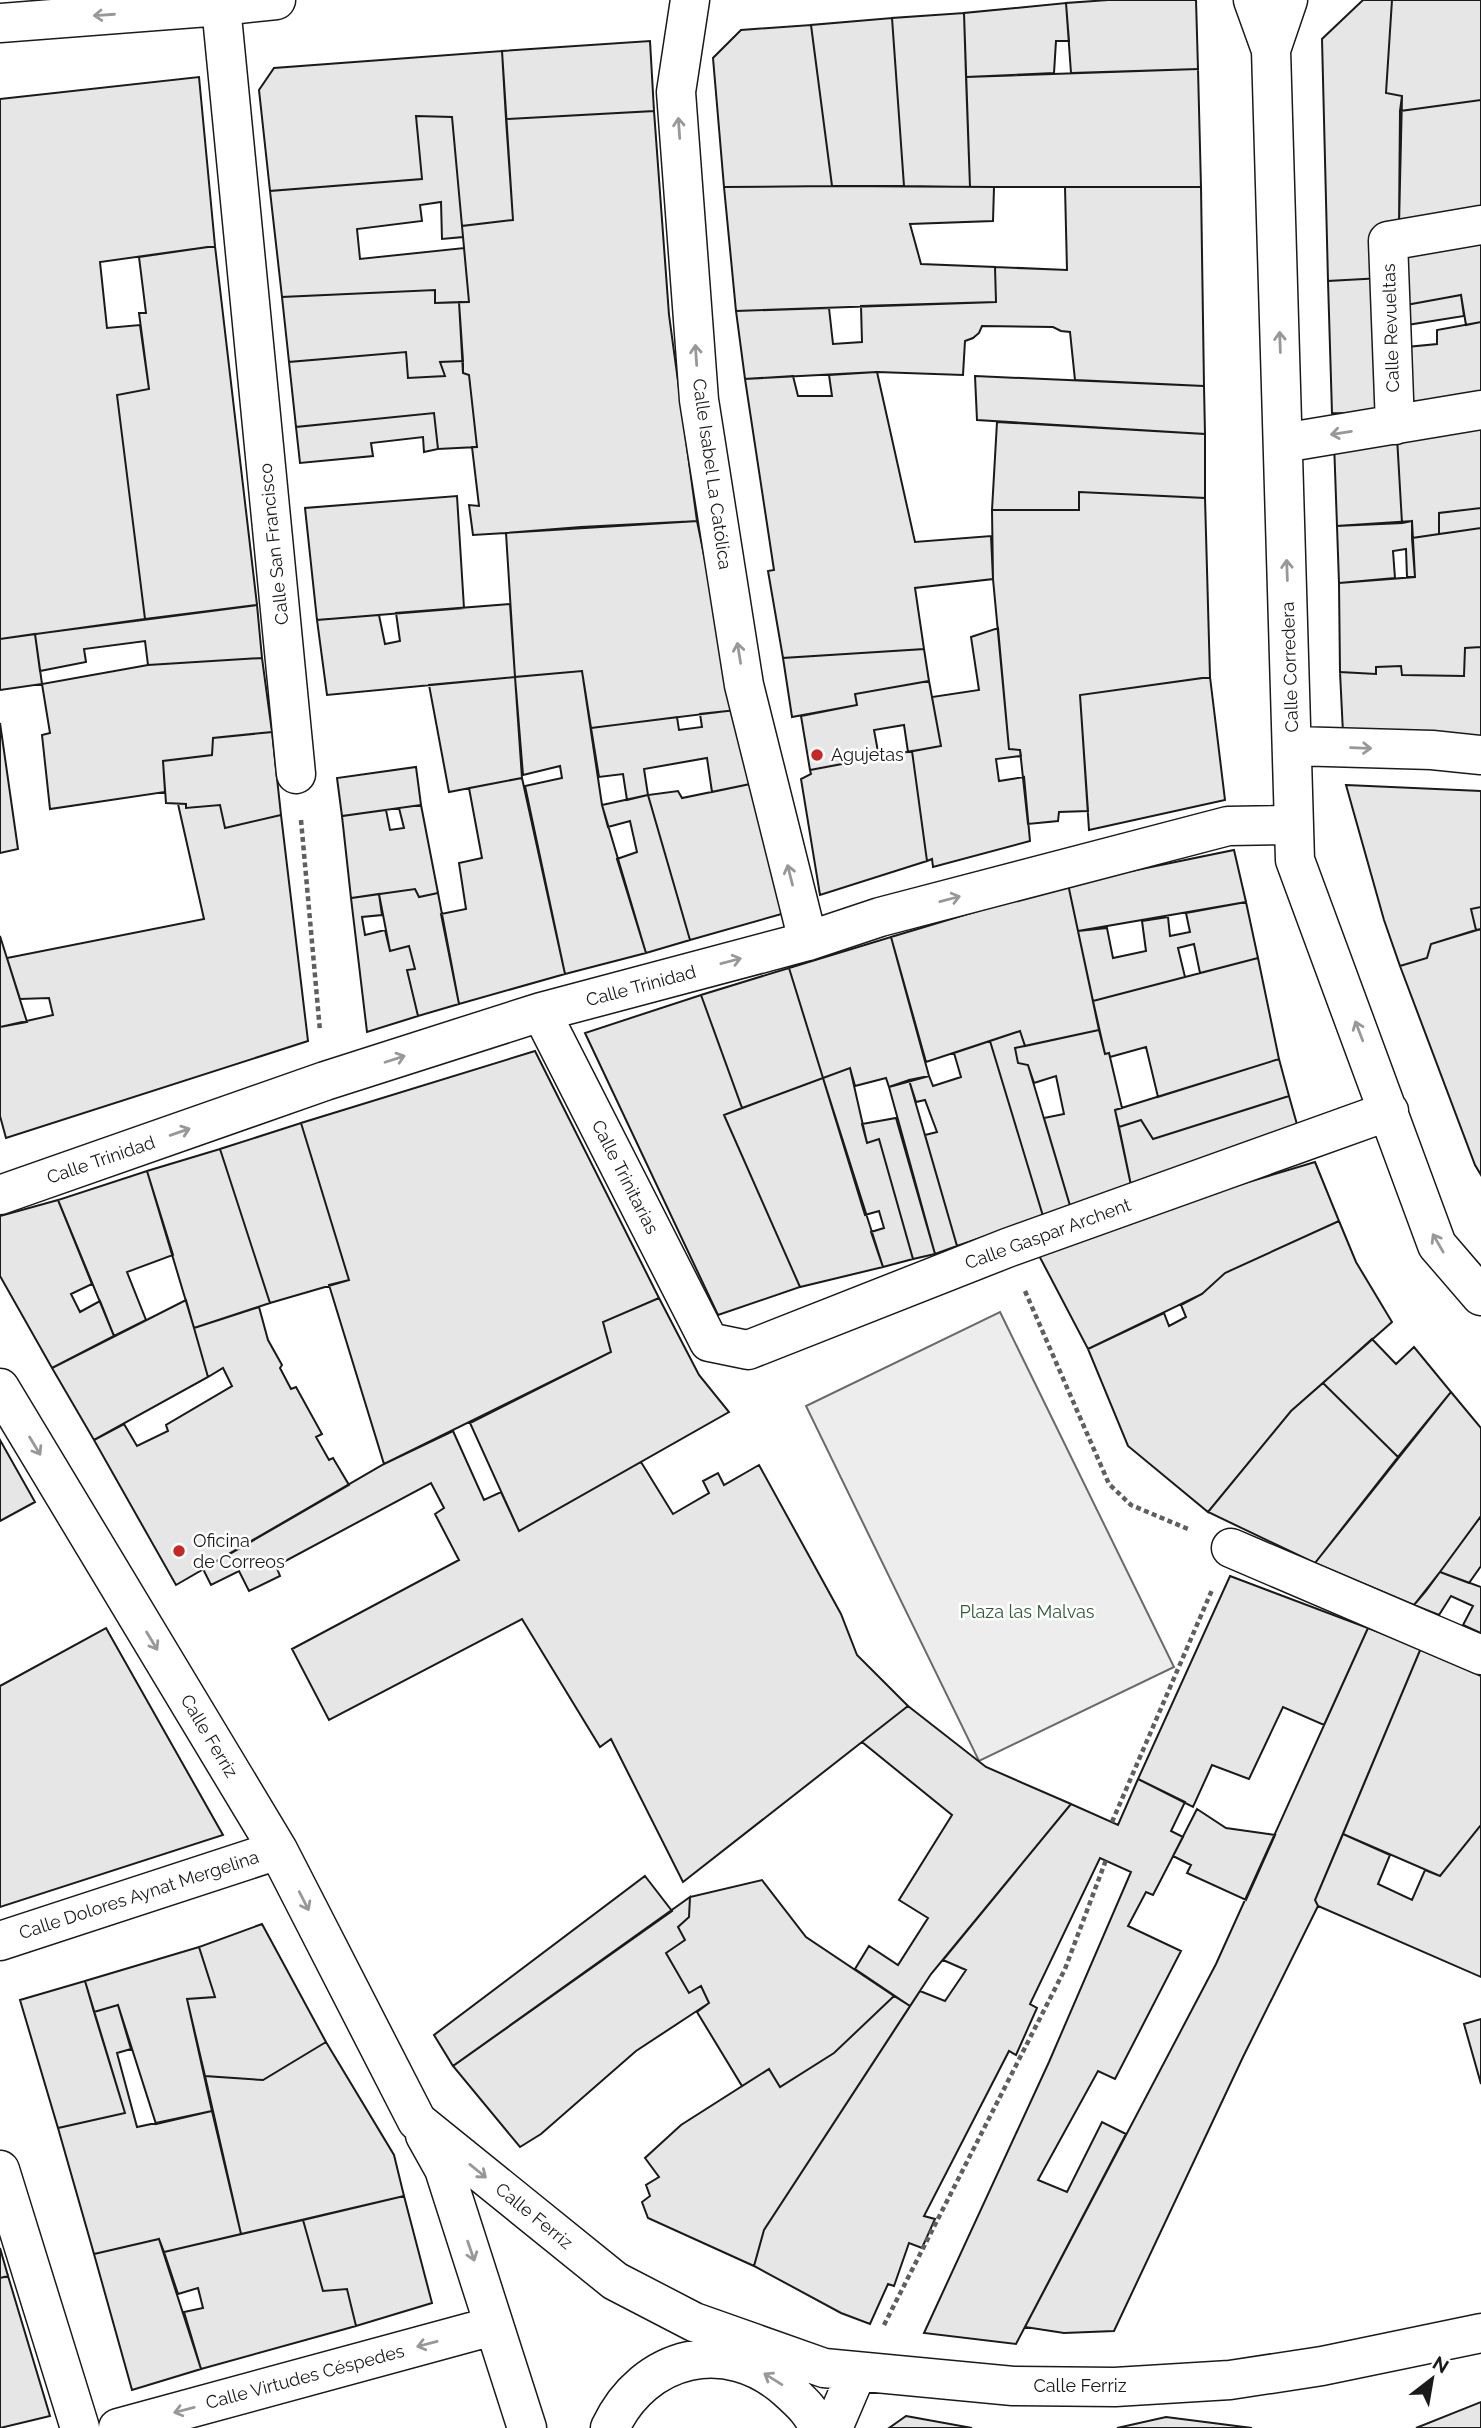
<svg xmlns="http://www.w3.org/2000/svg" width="1481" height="2428" font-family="Raleway,sans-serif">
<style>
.green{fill:#ededed;stroke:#6a6a6a;stroke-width:2}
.building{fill:#e6e6e6;stroke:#1a1a1a;stroke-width:2}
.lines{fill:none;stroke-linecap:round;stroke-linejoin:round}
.minor-casing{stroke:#1a1a1a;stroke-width:41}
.path{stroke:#5f5f5f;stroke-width:4.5;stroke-dasharray:5 3.5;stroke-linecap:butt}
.minor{stroke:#fff;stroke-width:38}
.oneway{stroke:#989898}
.poi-dot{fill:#c62828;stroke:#fff;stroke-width:2.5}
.labels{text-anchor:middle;stroke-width:5;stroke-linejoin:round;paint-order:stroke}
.street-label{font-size:18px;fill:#1a1a1a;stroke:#fff}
.poi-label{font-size:18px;fill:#1a1a1a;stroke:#fff;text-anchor:start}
.park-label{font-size:18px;fill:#2b5a34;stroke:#fff}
</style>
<rect width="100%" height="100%" fill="#fff"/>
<path class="green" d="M1000 1312 1174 1667 979 1761 806 1406Z"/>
<path class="building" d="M1108 0H1196L1198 69 1071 73 1066 3Z
M1363 0H1392L1386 93 1402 96 1399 225 1382 278 1328 281 1322 39Z
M1392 0H1481V100L1400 111 1402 96 1386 93Z
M1066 3 1069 41H1056L1054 73 966 77 964 13Z
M964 13 970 187 904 186 892 18Z
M892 18 904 186H832L811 25Z
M811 25 832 186 724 187 713 58 741 30Z
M650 41 654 111 506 119 502 51Z
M502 51 513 220 462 226 452 117 416 116 422 179 270 191 259 90 274 68Z
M1198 69 1201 187H970L966 77Z
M199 77 215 246 100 262 107 328 140 325 149 389 117 395 145 619 0 639V99Z
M1481 100V206L1399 225 1400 111Z
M654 111 669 315 697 521 473 535 469 505 479 506 472 447H477L469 375 463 373 459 302H469L462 226 513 220 506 119Z
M416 116 452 117 463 237 442 239 441 202 420 205 422 221 357 229 360 259 464 248 469 302 435 303V290L282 297 270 191 422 179Z
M832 186 994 187 993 221 910 224 921 264 995 267 996 302 736 311 724 187Z
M1065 187H1201L1204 386 1075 380 1070 332 1061 331 1053 327 982 326 979 333 973 338 965 341 963 375 877 372 745 379 736 311 829 308 833 344 862 342 861 306 996 302 995 267 1067 270Z
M1481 235V322L1466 325 1461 295 1406 305V255Z
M215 246 257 605 145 619 117 395 149 389 139 313H146L139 257Z
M1382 278 1385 414 1332 413 1328 281Z
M435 290V303L459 302 463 361 440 362 445 376 408 378 406 352 289 362 282 297Z
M1461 295 1464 316 1407 325 1406 305Z
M1481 322V398L1407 415V347L1437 344V330Z
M406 352 408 378 445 376 440 362 463 361V373L469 375 477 447 438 449 434 413 296 427 289 362Z
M877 372 915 542 991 536 993 579 915 588 924 649 783 658 768 571 774 570 745 379 793 376 798 396H832L829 375Z
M975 376 1204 386 1205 434 977 420Z
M434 413 438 449 424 452 423 437 371 443 373 456 300 463 296 427Z
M997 422 1205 434V498L1079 492V510H992Z
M1481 424V508L1439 513V534L1412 538V521L1402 523 1397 437Z
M1397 437 1402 523 1337 526 1334 442Z
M1079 492 1205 498 1210 677 1080 695 1088 811 1059 812 1058 821 1028 824 1020 750 1009 749 993 579 992 510H1079Z
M457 496 464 608 317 620 305 508Z
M1481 508V528L1439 534V513Z
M697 521 736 710 591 728 582 671 515 677 506 533 581 527Z
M1412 521 1415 577H1407L1406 549 1393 551 1395 578 1339 583 1337 526Z
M1481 528V647L1465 648 1464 676 1402 675 1401 666 1376 667V674L1340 672 1339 583 1415 577 1412 538Z
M510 604 515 677 327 695 317 620 379 615 385 644 400 641 396 613Z
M257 605 262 658 148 665 145 641 84 649 86 662 40 671 35 634Z
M998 628 1009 749 1020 750 1021 756 996 759 999 781 1024 777 1030 841 933 867 932 859 927 861 912 751 941 746 932 697 979 690 971 637Z
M35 634 42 684 0 690V639Z
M1481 647V741L1343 733 1340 672 1376 674V667L1401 666 1402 675 1464 676 1465 648Z
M924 649 929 681 855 694 857 705 792 717 783 658Z
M262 658 272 732 213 738 212 755 163 761 165 792 50 809 42 735 50 733 42 684 148 665Z
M582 671 602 805 646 953 565 974 525 786 562 778 560 766 523 775 515 677Z
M515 677 522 778 449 792 429 685Z
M1210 677 1225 800 1089 830 1080 695Z
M929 681 941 746 908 752 904 725 874 730 879 757 810 770 801 716 857 705 855 694Z
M746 709 760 782 712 792 707 758 644 769 648 795 627 800 623 774 599 777 591 728 677 717 679 730 702 727 700 714Z
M0 723 18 849 0 853Z
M272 732 281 815 225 828 220 805 186 808V804L166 803 163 761 212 755 213 738Z
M912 751 927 861 820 895 801 779 811 774 810 770Z
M416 767 421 805 342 816 337 778Z
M522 778 565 974 459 1004 441 914 466 909 459 863 482 858 469 788Z
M760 782 785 913 690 940 648 795 678 791 682 798Z
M1346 785 1481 791V907L1471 909 1476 930 1431 944 1427 958 1400 966 1384 920Z
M648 795 690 940 646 953 617 859 637 852 630 821 608 827 602 805Z
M178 804H186V808L220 805 225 828 281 815 308 1041 6 1138 0 1116V1027L53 1015 49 998 20 999 7 958 204 919Z
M421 805 438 893 419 897 415 889 351 898 342 816 386 810 390 830 404 828 399 808Z
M1234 850 1246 902 1078 931 1068 884Z
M1068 884 1099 1030 1025 1046 1020 1031 926 1062 891 937Z
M415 889 419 897 438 893 459 1004 418 1016 407 970 415 969 409 946 390 951 379 894Z
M379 894 382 915 362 917 365 935 385 930 390 951 409 946 415 969 407 970 418 1016 367 1032 351 898Z
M1246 902 1258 958 1200 973 1194 944 1178 948 1185 977 1093 1001 1078 931 1107 928 1113 958 1146 951 1142 921 1168 917 1170 936 1190 932 1186 913Z
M1481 907V929L1476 930 1471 909Z
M1481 929V1175L1475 1165 1400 966 1427 958 1431 944Z
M0 936 27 1022 0 1027Z
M891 937 929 1076 889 1087 886 1078 855 1086 850 1068 823 1078 789 968Z
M1258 958 1279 1059 1158 1097 1146 1047 1110 1057 1109 1053 1105 1054 1093 1001Z
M789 968 823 1078 742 1108 701 995Z
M701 995 742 1108 724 1115 800 1287 718 1315 585 1033Z
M1099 1030 1105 1054 1109 1053 1122 1108 1115 1110 1132 1190 1071 1209 1044 1118 1064 1114 1056 1076 1034 1083 1028 1065 1018 1063 1015 1048Z
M1020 1031 1025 1046 1015 1048 1018 1063 1028 1065 1071 1209 1043 1216 990 1041Z
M990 1041 1043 1216 957 1246 925 1135 937 1132 925 1100 916 1102 909 1080 929 1076 933 1086 961 1077 954 1053Z
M535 1051 659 1298 603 1322 611 1352 384 1464 329 1285 349 1280 301 1123Z
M1279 1059 1289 1096 1153 1139 1141 1120 1119 1127 1115 1110Z
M850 1068 867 1143 879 1139 913 1259 883 1267 871 1232 884 1228 879 1211 865 1215 823 1078Z
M823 1078 883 1267 800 1287 724 1115Z
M909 1080 957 1246 935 1254 889 1087Z
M1289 1096 1300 1135 1132 1190 1119 1127 1141 1120 1153 1139Z
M896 1118 935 1254 913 1259 879 1139 867 1143 862 1124Z
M301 1123 349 1280 270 1303 220 1149Z
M220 1149 270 1303 194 1328 147 1171Z
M1315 1162 1339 1221 1225 1273 1202 1294 1088 1349 1034 1246Z
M147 1171 173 1255 127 1272 146 1320 114 1336 58 1200Z
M58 1200 92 1284 71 1294 80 1312 100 1301 114 1336 52 1368 0 1276V1216Z
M1339 1221 1356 1262 1392 1322 1291 1411 1208 1512 1128 1446 1088 1349 1164 1313 1169 1326 1186 1317 1181 1305 1202 1294 1225 1273Z
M659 1298 699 1375 729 1412 519 1531 470 1423 611 1352 603 1322Z
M186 1300 208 1377 94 1440 52 1368Z
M259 1307 268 1340 282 1365 280 1368 291 1389 296 1387 322 1434 316 1437 329 1460 333 1458 349 1485 176 1585 94 1440 124 1424 137 1446 168 1431 166 1425 232 1386 223 1368 208 1377 194 1328Z
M1372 1339 1396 1364 1414 1347 1451 1392 1398 1457 1323 1383Z
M1323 1383 1398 1457 1315 1563 1208 1512 1291 1411Z
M1451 1392 1481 1428V1516L1426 1591 1414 1605 1315 1563Z
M453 1431 484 1500 501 1492 519 1531 641 1462 673 1514 709 1493 703 1481 718 1473 724 1485 759 1465 841 1614 857 1655 908 1706 683 1882 611 1739 600 1747 522 1619 329 1720 292 1649 459 1560 435 1514 444 1508 431 1483 276 1566 280 1576 249 1591 239 1571 211 1585 203 1569 384 1464Z
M0 1440 35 1502 0 1521Z
M1481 1516V1566L1469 1583 1440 1572Z
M1440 1572 1481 1587V1633L1463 1625 1473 1606 1451 1596 1439 1615 1414 1605Z
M1230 1576 1368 1628 1324 1725 1283 1707 1249 1779 1212 1765 1193 1807 1138 1779Z
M106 1628 223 1835 0 1907V1686Z
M1368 1628 1421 1648 1315 1900 1318 1906 1243 2057 1114 2331 1064 2333 1025 2327 1216 1964Z
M1421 1648 1481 1676V1825L1440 1876 1343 1834Z
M908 1706 986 1767 1071 1804 931 1974 910 2006 855 1969 869 1946 898 1965 928 1918 899 1900 952 1815 862 1742Z
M1138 1779 1185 1802 1171 1831 1183 1837 1153 1895 1146 1892 1128 1926 1181 1951 1115 2079 1098 2071 1038 2180 1067 2192 1102 2122 1126 2134 1016 2344 924 2333 1049 2062 1131 1872 1100 1858 1030 2004 1037 2008 1016 2055 1009 2051 924 2216 935 2219 922 2248 909 2243 894 2286 888 2284 870 2324 841 2313 754 2266 764 2230 920 1991 945 2001 966 1970 943 1960 1071 1804 1118 1825Z
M1197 1809 1226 1828 1275 1835 1246 1900 1187 1873 1191 1865 1173 1856Z
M1481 1825V1977L1318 1906 1315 1900 1343 1834 1390 1855 1378 1884 1412 1900 1425 1870 1440 1876Z
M645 1876 672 1911 453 2066 434 2035Z
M762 1880 806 1937 894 1996 834 2053 780 2087 769 2069 742 2086 697 2012 709 2003 701 1986 689 1993 666 1953 685 1940 678 1927 689 1917 690 1897Z
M690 1897 689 1917 678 1927 685 1940 666 1953 689 1993 701 1986 709 2003 636 2051 541 2134 520 2147 453 2066Z
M262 1924 326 2042 263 2080 205 2076 187 1999 215 1997 199 1947Z
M199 1947 215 1997 187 1999 212 2111 156 2124 118 2005 94 2012 85 1981Z
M85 1981 125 2113 58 2128 20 2000Z
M894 1996 910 2006 764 2230 754 2266 648 2218 642 2202 650 2196 646 2185 659 2177 645 2158 681 2125 769 2069 780 2087 834 2053Z
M118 2005 131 2049 117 2053 137 2127 212 2111 241 2234 164 2252 159 2239 94 2254 58 2128 125 2113 94 2012Z
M1481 2019V2084L1464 2024Z
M326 2042 394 2155 404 2196 241 2234 205 2076 263 2080Z
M404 2196 432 2303 356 2326 347 2289 323 2291 303 2220Z
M303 2220 323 2291 347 2289 356 2326 201 2369 184 2312 203 2308 198 2288 178 2294 164 2252Z
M159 2239 201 2369 132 2390 94 2254Z
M0 2248 8 2276 0 2278Z
M8 2276 50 2416 0 2428V2278Z
M1481 2402V2428H1416Z
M906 2416 972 2428H889Z
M1166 2417 1252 2428H1117Z"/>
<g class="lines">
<g class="minor-casing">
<path id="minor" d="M690 0 676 92 699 400 744 685 808 941
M1253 0 1271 50 1295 860 1437 1245 1481 1296
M221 6 296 774
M0 23 221 6 276 0
M1271 50 1288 0
M1395 425 1388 241 1481 225
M1283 443 1481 410
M1293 746 1432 750 1481 755
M541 1012 709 1342 748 1350 1007 1248 1389 1111
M0 1195 325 1081 541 1012 808 941 880 917 1228 826 1293 825
M0 1388 278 1850 417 2121 615 2281 694 2322 824 2368 1013 2386 1115 2387 1230 2380 1322 2366 1481 2333
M1231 1548 1481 1655
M0 1941 278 1850
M425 2135 444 2169 527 2428
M0 2170 80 2428
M118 2428 493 2326
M610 2428C644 2355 727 2335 788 2390 800 2401 813 2412 818 2428
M833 2428 857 2372"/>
</g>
<path class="path" d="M301 820 320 1031
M1025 1291 1109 1484 1131 1505 1188 1529
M1112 1822 1212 1590
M884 2325 1065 1969 1106 1860"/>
<use href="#minor" class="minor"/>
</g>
<defs><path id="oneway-shaft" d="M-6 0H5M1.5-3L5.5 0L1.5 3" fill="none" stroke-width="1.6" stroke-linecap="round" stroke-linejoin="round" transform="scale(1.75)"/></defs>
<g class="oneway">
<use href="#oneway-shaft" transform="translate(104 15) rotate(176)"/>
<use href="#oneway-shaft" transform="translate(679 128) rotate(-94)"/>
<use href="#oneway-shaft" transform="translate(1280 342) rotate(-92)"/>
<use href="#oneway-shaft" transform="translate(696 355) rotate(-94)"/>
<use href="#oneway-shaft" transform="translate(1341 433) rotate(171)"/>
<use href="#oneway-shaft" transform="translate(1287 570) rotate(-92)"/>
<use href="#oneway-shaft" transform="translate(739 653) rotate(-99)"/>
<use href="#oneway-shaft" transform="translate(1361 748) rotate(2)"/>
<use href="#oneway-shaft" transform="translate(790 875) rotate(-104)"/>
<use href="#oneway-shaft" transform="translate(950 899) rotate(-15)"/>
<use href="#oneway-shaft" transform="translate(731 961) rotate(-15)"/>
<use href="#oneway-shaft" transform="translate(1359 1031) rotate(-111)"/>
<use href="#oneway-shaft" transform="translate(395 1059) rotate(-18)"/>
<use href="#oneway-shaft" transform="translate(180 1132) rotate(-19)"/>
<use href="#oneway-shaft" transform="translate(1438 1243) rotate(-120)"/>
<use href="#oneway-shaft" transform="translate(35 1446) rotate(59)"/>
<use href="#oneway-shaft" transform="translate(152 1641) rotate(59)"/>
<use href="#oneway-shaft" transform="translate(304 1901) rotate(63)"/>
<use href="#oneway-shaft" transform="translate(478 2171) rotate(39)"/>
<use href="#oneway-shaft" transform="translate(471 2251) rotate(71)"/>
<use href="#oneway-shaft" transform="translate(427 2344) rotate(165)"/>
<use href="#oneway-shaft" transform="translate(773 2379) rotate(-148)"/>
<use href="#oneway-shaft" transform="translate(184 2410) rotate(165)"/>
</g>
<g class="poi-dot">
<circle cx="817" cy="755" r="7"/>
<circle cx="179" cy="1551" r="7"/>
</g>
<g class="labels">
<g class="street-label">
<text transform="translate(1391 328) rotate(-92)" y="6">Calle Revueltas</text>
<text transform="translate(712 474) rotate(82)" y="6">Calle Isabel La Católica</text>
<text transform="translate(274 544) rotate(-96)" y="6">Calle San Francisco</text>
<text transform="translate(1290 667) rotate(-92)" y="6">Calle Corredera</text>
<text transform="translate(641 986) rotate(-15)" y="6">Calle Trinidad</text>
<text transform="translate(101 1160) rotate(-19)" y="6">Calle Trinidad</text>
<text transform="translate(625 1177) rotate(63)" y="6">Calle Trinitarias</text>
<text transform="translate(1048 1234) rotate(-20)" y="6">Calle Gaspar Archent</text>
<text transform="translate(209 1736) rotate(59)" y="6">Calle Ferriz</text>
<text transform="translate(139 1895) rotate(-18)" y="6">Calle Dolores Aynat Mergelina</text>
<text transform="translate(534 2216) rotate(39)" y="6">Calle Ferriz</text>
<text transform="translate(305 2377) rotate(-15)" y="6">Calle Virtudes Céspedes</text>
<text x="1080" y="2392">Calle Ferriz</text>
</g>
<g class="poi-label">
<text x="831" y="761">Agujetas</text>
<text x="193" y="1547">Oficina<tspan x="193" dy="21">de Correos</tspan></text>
</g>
<g class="park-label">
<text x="1027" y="1618">Plaza las Malvas</text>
</g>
</g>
<g transform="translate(1432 2379) rotate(31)" stroke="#ffffff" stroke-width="5" paint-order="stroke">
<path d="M0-5L12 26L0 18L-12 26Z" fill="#1a1a1a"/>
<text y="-10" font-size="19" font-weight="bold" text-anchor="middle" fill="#1a1a1a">N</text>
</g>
</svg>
